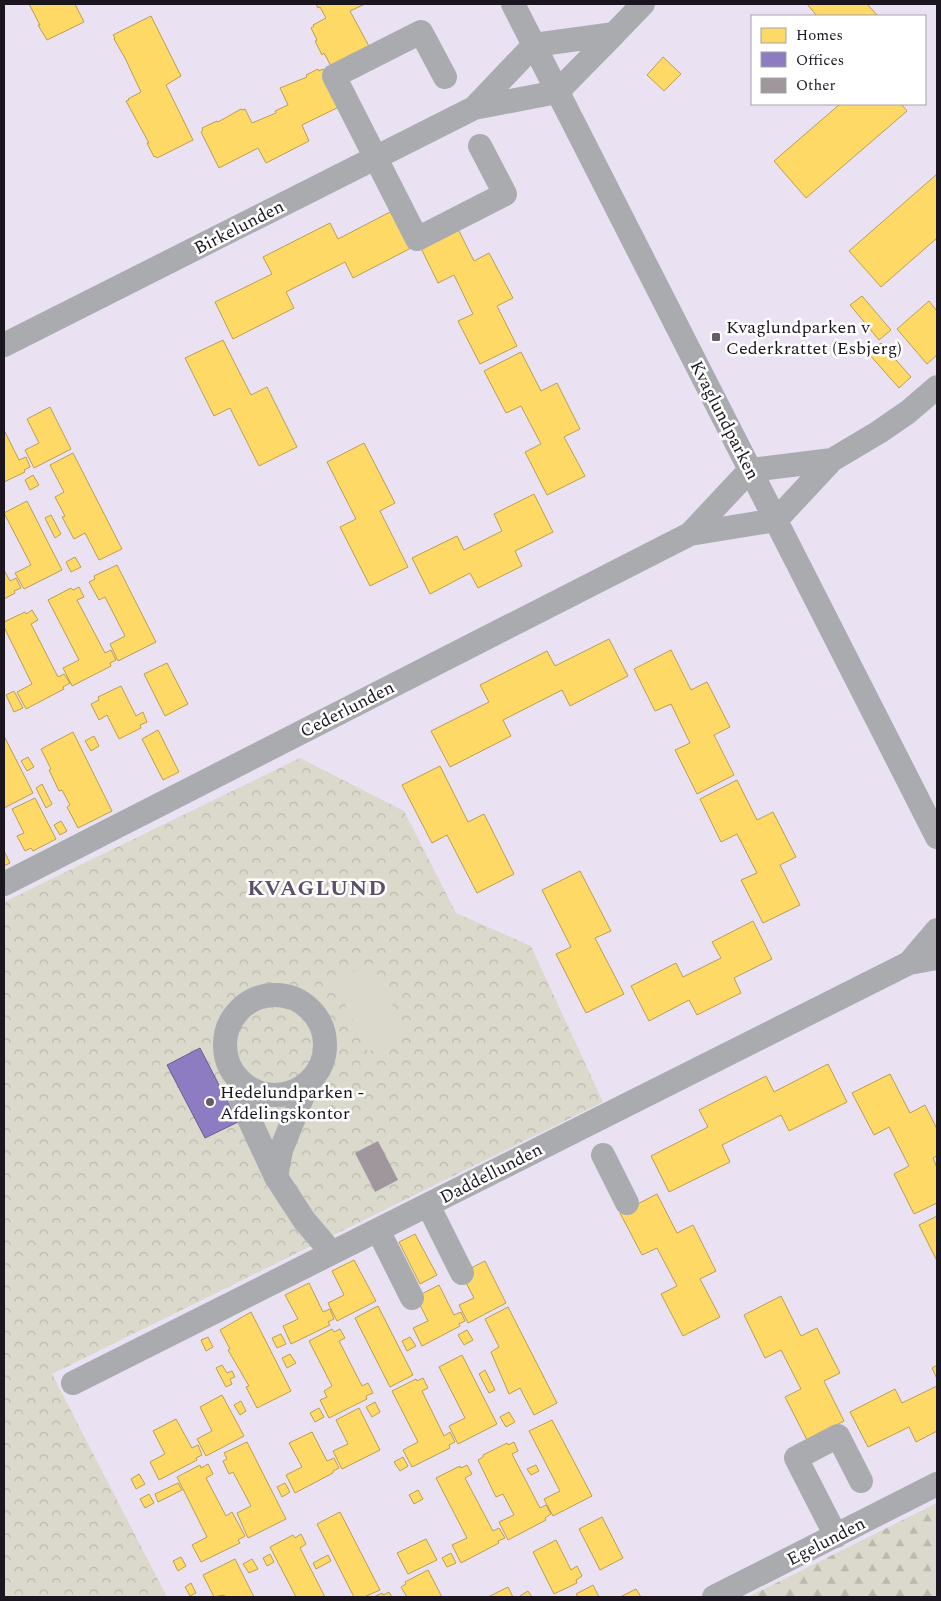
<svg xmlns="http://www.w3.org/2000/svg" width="941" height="1601" font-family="Spectral,serif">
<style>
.forest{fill:url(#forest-firs)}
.park{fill:url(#park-crowns)}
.garden{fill:#dad9cb}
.homes{fill:#ffd966;stroke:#ba9e51}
.offices{fill:#8e7cc3;stroke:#6b5d92}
.building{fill:#a0979d}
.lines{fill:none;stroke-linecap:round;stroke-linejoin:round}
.minor{stroke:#a9abaf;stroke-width:24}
.poi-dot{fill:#635d69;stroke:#fff;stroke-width:2}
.labels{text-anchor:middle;stroke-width:5;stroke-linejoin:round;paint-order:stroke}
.street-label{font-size:18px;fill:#1a151f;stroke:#fff}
.poi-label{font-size:18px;fill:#1a151f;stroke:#fff;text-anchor:start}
.district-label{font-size:22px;font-weight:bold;letter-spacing:1px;fill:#5c5068;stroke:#fff}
</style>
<defs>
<pattern id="forest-firs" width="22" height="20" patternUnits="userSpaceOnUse" patternTransform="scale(1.25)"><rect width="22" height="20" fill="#dad9cb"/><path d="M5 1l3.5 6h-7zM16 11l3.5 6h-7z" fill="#bab9ae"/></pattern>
<pattern id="park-crowns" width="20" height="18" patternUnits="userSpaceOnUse" patternTransform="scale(1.25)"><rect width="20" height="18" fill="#dad9cb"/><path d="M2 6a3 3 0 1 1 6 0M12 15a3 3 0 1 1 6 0" fill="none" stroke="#bab9ae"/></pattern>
</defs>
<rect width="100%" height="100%" fill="#eae2f3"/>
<path class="forest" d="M937 1503V1597H748Z"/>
<path class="park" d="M300 758 404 811 456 913 531 946 603 1102 52 1374 167 1597H4V902Z"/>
<path class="garden" d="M372 963 406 1033 368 1052 334 981Z"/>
<path class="homes" d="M29 4H75L84 22 47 40 38 25H40Z
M316 4H365L350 11 371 50 331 66 324 53 322 55 315 41 317 40 311 28 314 26 313 25 326 18 320 7 318 8Z
M807 4H867L878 16H817Z
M151 16 181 76 166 85 193 140 157 158 155 156 154 157 147 143H149L126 101 129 100 128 99 141 92 125 58 114 39 115 38 113 35Z
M663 57 681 74 664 91 647 75Z
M318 69 319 71 323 69 341 106 302 125 309 141 266 163 258 148 219 168 201 132 203 130 202 128 217 121 218 122 241 109 242 110 245 109 252 123 276 113 275 111 288 105 280 88 307 77 306 75Z
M840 104H901L907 111 806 198 774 161Z
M937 174V238L881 287 849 251Z
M392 211 411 248 353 278 345 262 286 292 294 308 233 339 215 302 272 274 263 257 330 223 338 239Z
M454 221 474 261 489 253 513 298 497 306 517 346 480 364 458 321 473 314 454 275 438 283 417 240Z
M862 296 891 330 879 340 850 305Z
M929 301 937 311V355L927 364 897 329Z
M223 340 251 395 267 387 297 447 259 466 230 408 214 416 185 358Z
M881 343 911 377 899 388 868 353Z
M521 352 541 391 557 383 580 429 564 437 585 476 547 495 525 452 541 444 521 406 506 413 484 371Z
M50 407 71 449 34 468 25 450 39 443 27 419Z
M4 430 19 460 26 457 30 467 24 470 25 472 4 482Z
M364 443 395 503 380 511 408 567 370 586 340 527 356 519 327 462Z
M73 453 122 549 99 560 85 533 74 539 62 517 65 516 55 497 64 492 50 465Z
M33 475 39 485 30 490 25 480Z
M534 494 553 532 515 551 522 566 478 588 470 573 430 594 412 558 457 536 464 550 502 531 494 514Z
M27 501 62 570 24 589 15 573 31 565 4 513Z
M51 515 61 534 55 538 45 518Z
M75 557 81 567 71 572 66 562Z
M117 565 156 642 118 661 110 644 125 636 105 597 99 600 89 582 95 579 94 576Z
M4 570 10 581 16 578 21 588 14 591 15 593 4 599Z
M79 587 84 597 77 600 105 653 111 650 116 660 110 663 111 666 72 686 63 668 79 660 48 600 71 588 73 590Z
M32 610 38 620 31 624 58 677 64 674 70 683 63 687 64 689 26 709 17 692 32 684 4 627V622L25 612 26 614Z
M609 639 628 676 570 706 562 690 503 720 511 736 450 767 431 731 489 702 480 685 547 651 555 666Z
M671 650 691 690 707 682 730 727 714 735 734 775 697 794 675 750 690 743 671 704 655 711 634 669Z
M167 663 188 704 165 716 144 674Z
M121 686 136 716 143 712 147 722 140 725 141 728 119 739 107 715 99 720 91 704 99 700 98 697Z
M14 691 23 708 14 712 6 695Z
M158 730 179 772 163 780 142 739Z
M73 732 112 811 78 828 67 807 70 805 62 790 59 791 49 770 51 769 41 749Z
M4 736 33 793 4 808Z
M94 736 99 746 91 751 85 741Z
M28 757 34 767 27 771 21 761Z
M440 766 468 822 484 814 514 874 477 893 447 835 432 843 402 785Z
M737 780 757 820 773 812 796 857 780 865 800 905 763 923 741 880 757 873 737 834 721 842 700 799Z
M42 784 52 804 46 808 36 788Z
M35 798 56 839 33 851 31 848 25 851 17 836 24 833 12 809Z
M61 821 67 831 60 835 54 825Z
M4 851 10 863 4 866Z
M580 871 611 931 595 938 624 994 586 1013 556 954 571 947 542 890Z
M753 921 772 959 734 978 741 993 697 1015 689 1000 649 1021 631 986 676 963 683 977 721 958 712 942Z
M828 1064 847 1102 789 1131 781 1115 722 1145 730 1162 669 1192 651 1156 708 1127 699 1110 766 1076 774 1092Z
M890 1074 910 1113 925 1105 937 1129V1156L933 1158 937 1168V1203L914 1214 894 1174 909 1166 889 1127 874 1135 852 1093Z
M657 1194 677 1233 693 1225 716 1271 700 1279 720 1317 683 1336 661 1294 677 1286 657 1248 642 1255 620 1213Z
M937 1216V1261L919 1225Z
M415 1234 437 1275 420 1284 399 1242Z
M354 1260 376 1301 337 1321 328 1303 344 1295 332 1271Z
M485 1261 506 1303 468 1323 459 1305 474 1298 461 1273Z
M309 1283 323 1312 330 1309 334 1319 328 1322 330 1325 291 1344 283 1326 298 1319 285 1295Z
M439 1285 454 1315 461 1312 465 1321 459 1324 460 1326 422 1346 413 1328 428 1321 416 1297Z
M781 1296 801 1336 817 1328 840 1373 824 1381 844 1421 807 1440 785 1397 801 1389 781 1350 765 1358 744 1315Z
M378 1306 413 1375 390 1387 355 1318Z
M508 1307 557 1403 534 1415 520 1388 509 1394 491 1352 499 1347 485 1319Z
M251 1312 291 1391 257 1408 246 1387 249 1386 228 1350 230 1349 220 1330Z
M332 1329 334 1332 340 1329 345 1338 339 1341 362 1386 368 1383 373 1393 366 1396 367 1399 329 1418 320 1400 327 1397 324 1391 332 1386 309 1341Z
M467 1330 473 1340 464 1345 458 1335Z
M281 1334 286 1344 277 1348 272 1338Z
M208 1337 213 1347 206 1351 201 1340Z
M410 1337 416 1346 407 1351 402 1341Z
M290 1354 296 1363 287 1368 282 1358Z
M462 1355 497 1424 458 1444 449 1426 465 1418 439 1367Z
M222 1365 227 1373 232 1371 235 1377 230 1379 232 1384 226 1387 216 1368Z
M937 1365V1379L932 1368Z
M485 1370 495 1390 489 1393 479 1374Z
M423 1378 428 1388 422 1391 444 1436 450 1432 455 1442 449 1445 450 1448 412 1467 403 1450 418 1442 392 1391 416 1379 417 1381Z
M937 1386V1431L916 1442 909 1427 868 1447 850 1412 895 1389 902 1403Z
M222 1395 244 1436 206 1456 197 1439 212 1431 200 1407Z
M241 1401 246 1411 240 1415 234 1405Z
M375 1402 380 1412 372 1417 366 1407Z
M319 1408 324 1417 315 1422 310 1413Z
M359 1408 380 1450 342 1469 333 1451 348 1444 336 1420Z
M509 1412 515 1422 506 1427 500 1417Z
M176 1419 192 1448 198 1445 202 1455 196 1458 197 1460 159 1480 150 1462 165 1454 153 1431Z
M552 1420 592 1496 553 1516 544 1499 560 1491 529 1431Z
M312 1432 327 1461 334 1458 339 1468 333 1471V1473L295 1493 286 1475 302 1467 289 1443Z
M247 1442 286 1519 248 1538 237 1513 251 1506 233 1472 229 1474 223 1461 227 1459 224 1453Z
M514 1442 518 1451 512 1454 540 1508 546 1505 551 1514 545 1518 546 1520 508 1540 499 1522 514 1515 503 1494 496 1497 478 1460 483 1457V1455L507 1443 508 1445Z
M403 1457 408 1466 400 1471 394 1462Z
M208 1464 213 1474 206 1478 226 1516 232 1512 245 1536 238 1540 240 1543 201 1562 192 1545 207 1537 177 1477 200 1465 201 1468Z
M467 1465 472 1474 465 1478 493 1531 499 1528 505 1538 498 1541 499 1543 461 1563 452 1545 467 1538 436 1478 460 1466 461 1468Z
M536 1465 539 1471 531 1475 527 1469Z
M139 1474 145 1484 136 1489 131 1479Z
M178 1483 182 1490 158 1502 155 1494Z
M285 1483 290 1492 282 1497 277 1487Z
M418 1490 423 1499 414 1504 409 1495Z
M149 1494 154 1503 145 1508 140 1499Z
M340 1512 380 1590 364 1597H354L317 1524Z
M602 1517 623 1558 600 1570 579 1529Z
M301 1534 306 1544 300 1548 325 1597H296L270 1547 293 1535 295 1538Z
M426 1539 437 1560 408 1574 397 1553Z
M556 1540 571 1570 577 1566 582 1576 576 1580 577 1583 554 1594 533 1552Z
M451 1553 456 1563 447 1567 442 1558Z
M270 1554 274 1562 267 1566 263 1558Z
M328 1555 331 1561 316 1569 313 1563Z
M181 1557 186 1566 178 1571 173 1561Z
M235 1559 254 1597H225L224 1595 214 1597 203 1575Z
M252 1559 258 1569 249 1573 243 1564Z
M428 1570 442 1597H407L401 1587 406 1584 405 1582Z
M191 1583 196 1593 190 1596 185 1587Z
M593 1585 599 1597H578L576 1594Z
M508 1587 513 1597H488Z
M636 1589 641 1597H620Z
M528 1591 532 1597H521L520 1596Z
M389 1592 392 1597H374L382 1593 383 1595Z"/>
<path class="offices" d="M200 1048 238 1122 205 1138 167 1065Z"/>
<path class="building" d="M378 1141 398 1180 375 1192 355 1153Z"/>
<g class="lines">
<path class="minor" d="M513 4 937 837
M614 34 557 92 474 108 534 45Z
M614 34 643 4
M445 77 421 32 334 76 417 239 505 194 480 146
M4 345 474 108
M832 460 750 470 690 534 776 520 832 460 879 432 908 412 937 387
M4 884 690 534
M937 930 909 963 937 958
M225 1045a50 50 0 1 1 100 0a50 50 0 1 1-100 0Z
M241 1082 238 1095 276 1177 304 1220 332 1253
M603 1155 627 1203
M276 1177 281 1150 308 1083
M428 1205 462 1273
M378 1230 412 1298
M73 1383 909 963
M836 1536 796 1458 838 1436 861 1481
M714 1597 937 1484"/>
</g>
<g class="poi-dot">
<rect x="711" y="332" width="10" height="10" rx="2.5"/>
<circle cx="210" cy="1102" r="5"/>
</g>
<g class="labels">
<g class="street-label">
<text transform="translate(239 227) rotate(-27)" y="6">Birkelunden</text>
<text transform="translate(725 420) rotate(63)" y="6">Kvaglundparken</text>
<text transform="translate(347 709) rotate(-27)" y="6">Cederlunden</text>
<text transform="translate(491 1173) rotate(-27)" y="6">Daddellunden</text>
<text transform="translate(826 1541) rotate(-27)" y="6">Egelunden</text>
</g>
<g class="poi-label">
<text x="726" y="333">Kvaglundparken v<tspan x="726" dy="21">Cederkrattet (Esbjerg)</tspan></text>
<text x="220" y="1098">Hedelundparken -<tspan x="220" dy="21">Afdelingskontor</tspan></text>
</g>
<g class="district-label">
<text x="317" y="895">KVAGLUND</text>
</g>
</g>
<rect width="941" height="1601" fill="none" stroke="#1a151f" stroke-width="10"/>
<rect x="751" y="15" width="175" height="90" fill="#ffffff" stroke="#a3a1a5"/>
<rect x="761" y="28" width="25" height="15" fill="#ffd966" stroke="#a3a1a5"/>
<text x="796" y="40" font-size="15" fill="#1a151f">Homes</text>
<rect x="761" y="52" width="25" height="15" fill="#8e7cc3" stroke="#a3a1a5"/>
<text x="796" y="65" font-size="15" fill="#1a151f">Offices</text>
<rect x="761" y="78" width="25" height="15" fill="#a0979d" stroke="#a3a1a5"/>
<text x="796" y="90" font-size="15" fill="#1a151f">Other</text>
</svg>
